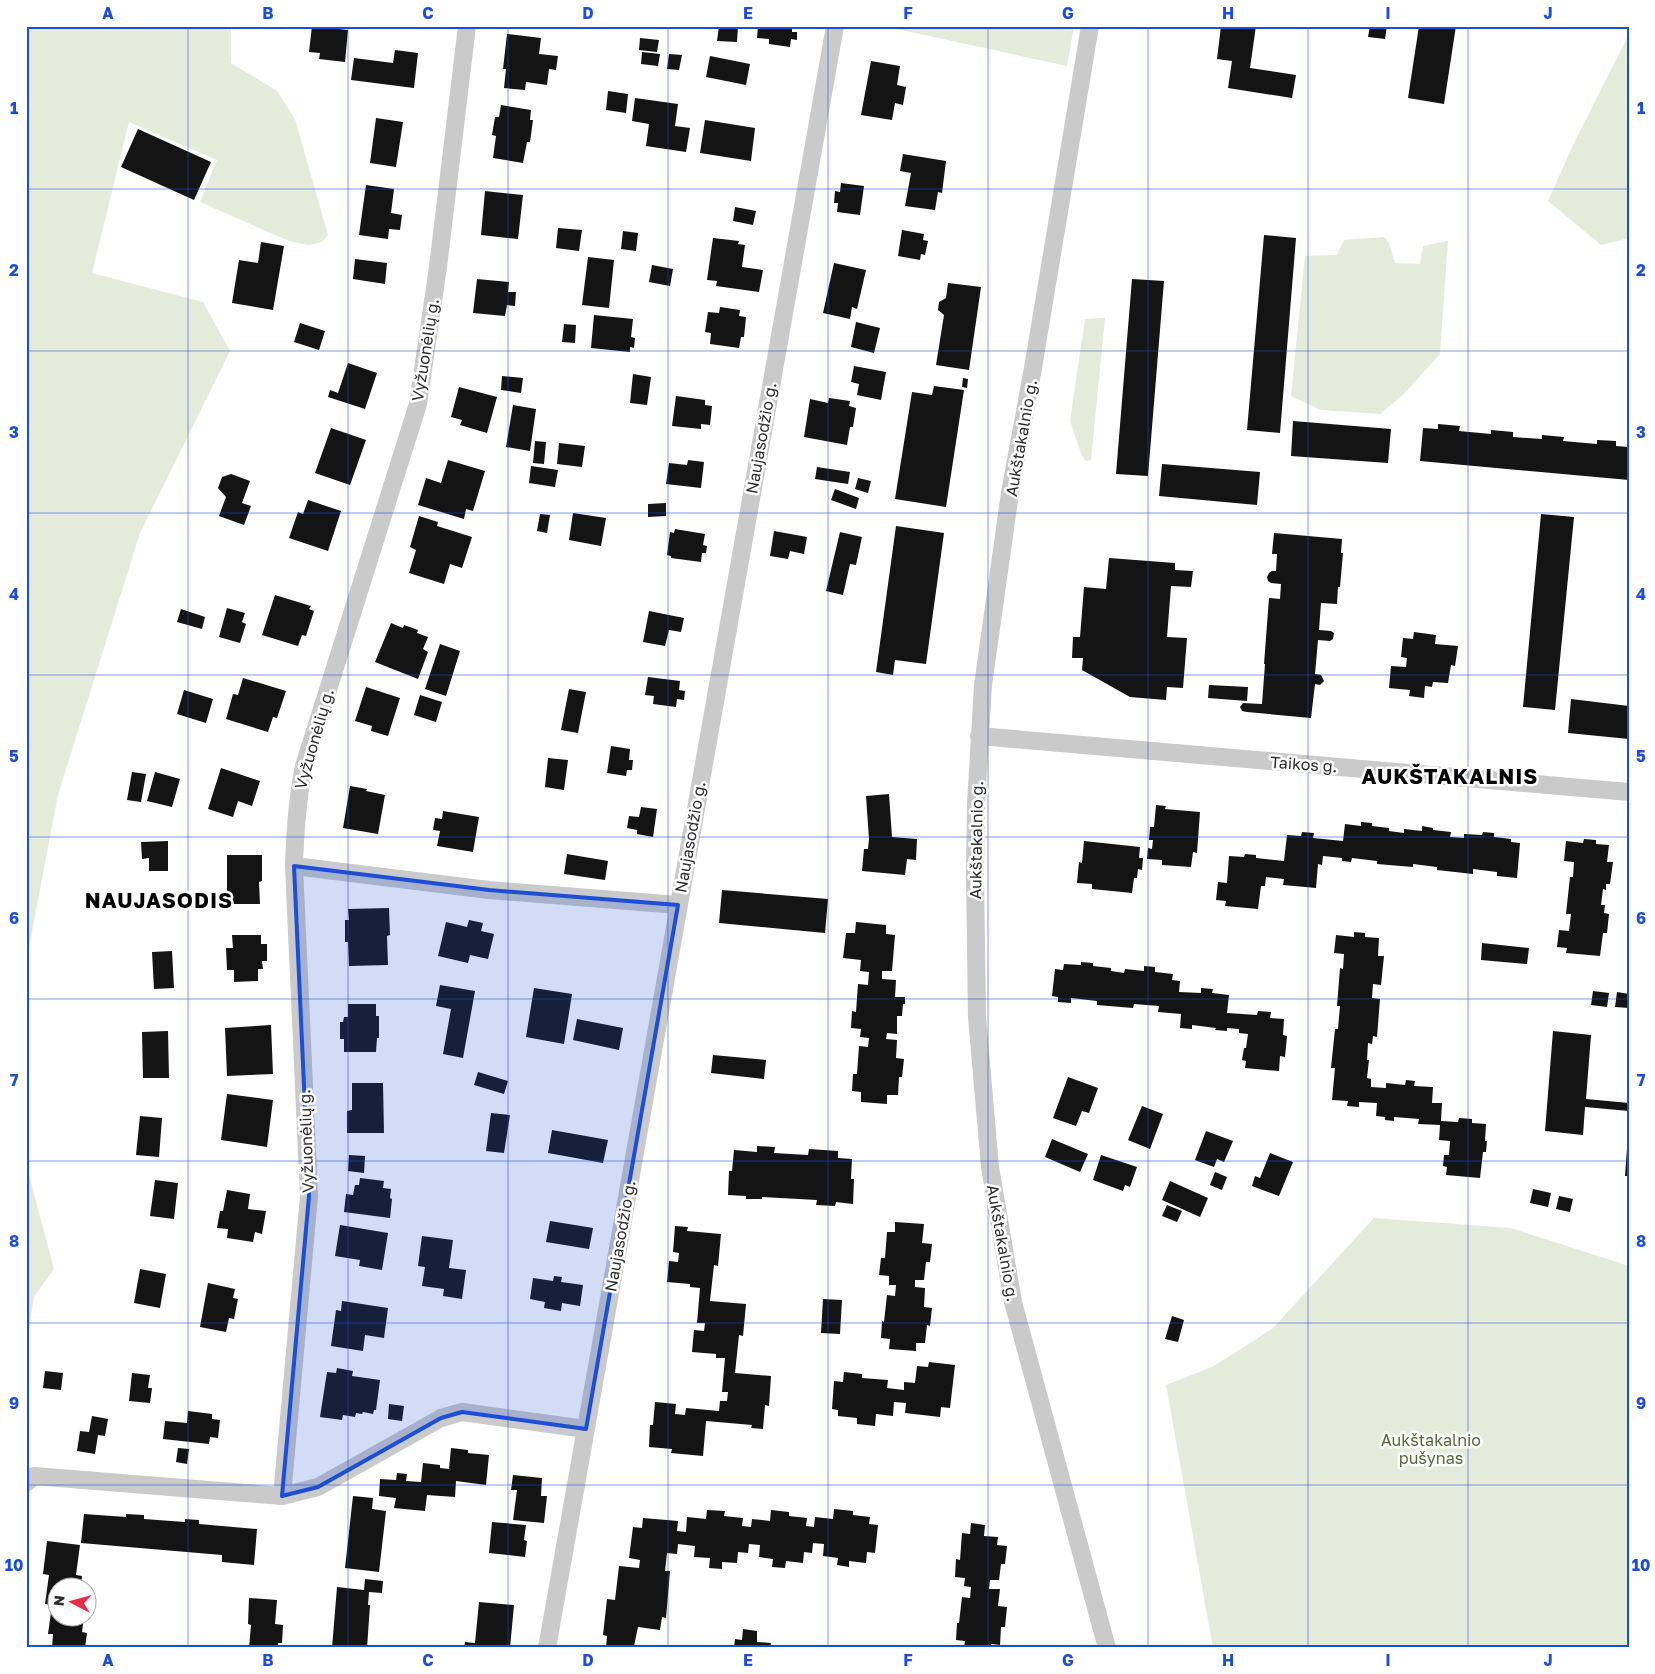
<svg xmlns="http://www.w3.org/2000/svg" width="1655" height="1674" font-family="'Golos Text',sans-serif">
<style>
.green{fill:#e5ebda}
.building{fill:#141414}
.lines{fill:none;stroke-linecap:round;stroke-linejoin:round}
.minor{stroke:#cacaca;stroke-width:18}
.marked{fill:#1d4ed8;fill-opacity:0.2;stroke:#1d4ed8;stroke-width:4;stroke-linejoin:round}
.grid{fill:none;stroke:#1d4ed8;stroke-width:1;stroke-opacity:0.55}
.labels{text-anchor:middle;stroke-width:5;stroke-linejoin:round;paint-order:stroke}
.street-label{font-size:16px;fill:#2d2d2d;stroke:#fff}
.park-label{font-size:16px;fill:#54693a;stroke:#fff}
.district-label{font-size:21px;font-weight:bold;letter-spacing:1px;fill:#000;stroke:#fff}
.neatline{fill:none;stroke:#1d4ed8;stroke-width:2}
.grid-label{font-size:16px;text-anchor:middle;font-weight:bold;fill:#1d4ed8}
</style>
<rect width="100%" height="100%" fill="#fff"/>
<path class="green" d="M26 26H231V63L277 91 295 119 328 235 322 242 309 245 289 241 200 202 217 160 129 122 92 273 203 302 230 351 140 533 58 795 26 963Z
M883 26H1074L1067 66Z
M1629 34V238L1601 245 1548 201 1573 145Z
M1384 237 1389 243 1395 263 1420 264 1423 246 1448 241 1440 354 1404 394 1380 414 1321 410 1291 396 1305 256 1337 255 1344 240Z
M1105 318 1091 460 1086 461 1082 456 1070 421 1085 319Z
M26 1164 54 1269 34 1297 26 1347Z
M1374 1218 1511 1228 1629 1266V1648H1213L1166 1385 1212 1367 1272 1329Z"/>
<path class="building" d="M312 26 348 30 345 62 319 59 320 53 309 52Z
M719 26H738L737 42 717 41Z
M758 26H792V32H797V40L791 39 790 47 769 44V39L757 38Z
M1221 26H1256L1250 68 1296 75 1292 98 1228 88 1232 61 1217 59Z
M1370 26H1387L1385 39 1368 37Z
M1419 26H1456L1444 104 1408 98Z
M507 34 541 38 539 54 558 56 556 70 549 69 547 85 526 82 525 90 504 88 506 69H503Z
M640 38 659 40 657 52 639 50Z
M395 50 418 53 414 88 351 80 354 58 393 63Z
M642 52 660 54 658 66 641 64Z
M669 54 682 55 679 70 667 69Z
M710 56 750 64 746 85 706 77Z
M871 61 900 66 897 85 906 87 903 105 895 103 892 120 861 115Z
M608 91 628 94 626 113 606 110Z
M635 98 678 104 675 126 690 128 686 152 646 146 649 124 632 121Z
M501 105 531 110 530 120H533L530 142H527L523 163 493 158 496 136 492 135 495 117H499Z
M376 118 403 122 396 167 370 163Z
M705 120 755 128 751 161 700 153Z
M138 129 211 162 194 200 121 167Z
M903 154 946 161 942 193 938 192 935 210 905 206 911 173 900 171Z
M841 183 864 186 860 215 837 212 838 203H834L835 191 840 192Z
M366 185 394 189 391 213 402 215 400 230 389 229 388 239 359 235Z
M485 191 523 195 518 239 481 235Z
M735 207 756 211 753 225 733 221Z
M558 228 582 230 579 251 556 248Z
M902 230 924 234 923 240 928 241 925 255 921 254 920 260 898 256Z
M623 231 638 233 636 251 621 249Z
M1264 235 1296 238 1280 433 1247 430Z
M713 238 739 241 738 244 745 245 742 267 763 270 759 292 716 286 717 281 707 280Z
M261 242 284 246 273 310 232 303 239 260 258 263Z
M588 257 614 260 609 308 582 305Z
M355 259 387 263 385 284 353 279Z
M834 263 866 270 857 309 852 307 850 319 823 313Z
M652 265 673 269 670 286 649 282Z
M477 279 509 282 508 292H516L515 306 507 305 505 316 473 313Z
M1132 279 1164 281 1148 476 1116 474Z
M948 283 981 287 969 370 936 365 944 315 938 310 939 302 946 298Z
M720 307 740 310 739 316 746 317 744 337H741L739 348 710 344 711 333 705 332 708 312 719 313Z
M594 315 633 319 631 337 635 338 634 348 630 347V352L591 348Z
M856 322 880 328 874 353 851 347Z
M300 323 325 331 319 350 294 342Z
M564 324 576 325 575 343 562 342Z
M348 363 377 373 365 409 328 397 330 390 338 393Z
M854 366 886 372 881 400 857 395 859 384 851 382Z
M633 374 651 377 647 405 630 403Z
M502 376 523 378 521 393 501 390Z
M963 378 968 379 967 388 962 387Z
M934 386 964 390 946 507 895 499 912 392 932 395Z
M459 387 497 397 487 433 460 425 462 420 451 417Z
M676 396 705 400V405L712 406 710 425 701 424V429L672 426Z
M829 398 850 401 849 406 856 408 853 427H850L847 445 804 437 810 399 828 403Z
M513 405 536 409 530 451 506 447Z
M1293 421 1391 429 1388 463 1291 456Z
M1438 424 1460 426 1459 431 1491 434V430L1513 432V437L1542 439V435L1564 437 1563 441 1597 444V440L1616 441V446L1629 447V480L1420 461 1423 428 1438 429Z
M331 428 366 440 350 485 315 473Z
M535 441 546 442 544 464 533 463Z
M559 443 585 446 582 467 557 464Z
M448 460 485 471 473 511 466 509 464 519 418 505 426 478 441 483Z
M688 460 704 462 701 488 666 484 669 463 687 465Z
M1162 464 1260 472 1257 505 1159 496Z
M531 466 558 470 555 487 529 483Z
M817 467 850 472 848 484 815 479Z
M231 474 250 481 242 503 251 506 244 525 219 516 226 497 218 488 222 477Z
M858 478 871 481 868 493 855 489Z
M835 489 859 498 856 509 831 500Z
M308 500 341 511 328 551 289 538 298 512 303 514Z
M666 503V516L648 517V504Z
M573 513 606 518 601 546 569 540Z
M540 514 550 515 547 533 537 531Z
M1541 514 1574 517 1555 710 1523 707Z
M419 516 438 522 437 526 472 537 462 568 450 564 444 584 409 573 416 550 410 547Z
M896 526 944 533 926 664 895 660 893 675 876 672Z
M675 529 705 534 703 545 707 546 706 553H702L701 562 671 558V556L667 555 670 532 674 533Z
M774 531 807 537 804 554 790 551 788 559 770 556Z
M840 532 862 537 856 565 850 564 843 595 826 591Z
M1274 533 1342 539 1341 553H1343L1340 587H1338L1337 604 1321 603 1319 630 1331 631 1334 633 1333 639 1330 641 1318 640 1315 674 1321 675 1324 681 1320 685 1315 684 1311 718 1247 712 1242 711 1240 707 1243 703 1262 704 1265 664H1264L1269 598 1280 599 1281 584 1271 583 1268 581 1267 577 1269 573 1272 571H1276L1277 554H1272Z
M1109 558 1175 563V570L1193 571 1191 587 1171 586 1167 637 1187 638 1183 688 1167 687 1166 700 1130 697 1082 670 1083 658H1072L1073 637H1080L1084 587 1106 589Z
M275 595 311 606 309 609 314 611 306 636 302 635 298 646 262 635Z
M227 608 245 613 242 622 246 624 240 643 219 637Z
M181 609 205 617 202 629 177 622Z
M649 611 684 618 681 632 669 630 665 646 643 642Z
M391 623 403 628 404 625 418 630 417 633 428 637 423 649 428 652 418 679 375 662Z
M1414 632 1436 635 1435 644 1458 646 1455 666 1451 665 1448 683 1433 682 1432 687 1425 686 1424 698 1409 696 1410 690 1389 688 1391 666 1406 667 1407 658 1401 657 1403 638 1413 639Z
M440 644 460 651 446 696 425 689Z
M648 677 680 681 679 690 685 691 684 700 677 699 676 707 653 704 654 696 645 695Z
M243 678 286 691 277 718 273 717 268 732 226 719 233 694 238 695Z
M1209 685 1248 687 1247 701 1208 698Z
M366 687 400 698 388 736 371 731 372 726 355 721Z
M569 689 586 692 578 733 561 730Z
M184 690 213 699 206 723 177 714Z
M420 695 442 702 436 722 414 715Z
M1571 699 1629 706V739L1568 733Z
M611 746 630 749 629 760H633L632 770H627L626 776 607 773Z
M548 758 568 760 564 790 545 787Z
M221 768 260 781 252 806 238 801 233 817 208 809Z
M132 772 146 774 141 802 127 800Z
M155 772 180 779 172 807 147 801Z
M350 786 367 789 366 791 385 795 378 834 343 828Z
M889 794 892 837 917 839 916 860 907 859 905 875 862 871 864 849H868L869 839 866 796Z
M1156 805 1166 806 1165 809 1200 812 1197 853 1193 852 1191 867 1162 865V860L1147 859 1148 848 1152 849 1153 840H1149L1150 827H1154Z
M641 807 657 809 653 837 637 834V830L627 828 629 816 639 817Z
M443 811 479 817 473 852 437 846 440 831 433 830 435 818 442 819Z
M1361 822 1372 823V826L1389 828V831L1404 833V829L1422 831V826L1433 828V830L1451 832 1450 837 1464 838V834L1482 835 1483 832 1494 833V837L1511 839V842L1520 843 1517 878 1497 876V872L1473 869V874L1437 870V867L1413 864V867L1377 864V861L1352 858 1351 862 1342 861V858L1323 856 1322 865 1318 864 1316 888 1283 885 1284 879 1266 877 1265 886H1261L1258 909 1225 906 1226 901 1216 900 1218 882 1227 883 1229 856 1244 857 1245 854 1256 855V858L1284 861 1287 835 1301 836 1302 832 1314 833 1313 838 1343 841 1345 824 1361 826Z
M1584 839 1596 840V844L1609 845 1607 862H1613L1610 884H1606V890L1603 889 1601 905H1605L1604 913 1609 914 1607 933H1603L1600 956 1566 953 1567 948 1557 947 1559 930 1569 931 1571 914H1566L1570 877H1573L1574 862 1564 861 1566 841 1583 843Z
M168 841V871H149V858L142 859 141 842Z
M1084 841 1140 847 1139 858H1143L1142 870 1138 869 1137 878H1134L1132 893 1092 889V884L1077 883 1079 862 1082 863Z
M567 854 608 861 605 880 564 874Z
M227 855H262V881L259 882 260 904H227Z
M722 890 828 899 825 933 719 923Z
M389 908 390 935 387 936 388 965 349 966 348 942H345V920H349L348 909Z
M469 920 483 923 481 931 494 934 488 959 470 955 468 963 438 956 446 922 467 927Z
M856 922 886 925V934L895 935 892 971H882V979L896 980 895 997H905V1004H903L902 1016H897V1034L887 1033 886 1039 897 1040 896 1058 904 1059 902 1077H899L898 1095H887V1104L861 1102V1092L852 1091 853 1074H857L859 1046 868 1047 869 1038 860 1037 861 1029 851 1028 852 1011 856 1012 858 984 868 985 869 972 860 971 861 960 843 958 846 933H855Z
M1354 932 1365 933V937L1379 938 1378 956H1384L1381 985 1373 984 1372 998 1380 999 1377 1037 1373 1036 1372 1044 1368 1043 1367 1060H1369L1367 1078 1371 1079V1087L1386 1088V1083L1405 1085 1406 1080 1415 1081 1414 1086 1433 1087 1432 1103H1442L1441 1121 1458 1122 1459 1118 1472 1119V1123L1486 1124 1485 1141H1487L1486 1152H1483L1480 1178 1446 1175 1447 1167 1443 1166 1444 1155H1449L1450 1141 1439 1140 1440 1125 1418 1124 1419 1119 1394 1117V1121L1385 1120V1117L1376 1116 1377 1103 1359 1102V1107L1347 1106 1348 1101 1332 1100 1335 1068H1331L1335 1029H1338L1340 1006H1337L1340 968 1343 969 1344 954 1334 953 1336 935 1354 937Z
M232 935H261V944H267V961H262L263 969H258V981L234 982V970H227L226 948H233Z
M1482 943 1529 948 1527 964 1481 960Z
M172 951 174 988 154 989 152 952Z
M1081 962 1093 963V966L1111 968V971L1124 973 1125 969 1144 971V966L1155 967V972L1173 974 1172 980 1180 981 1179 992 1201 993V988L1213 989 1212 993 1229 995 1227 1013 1257 1015 1258 1011 1271 1012 1270 1018 1284 1019 1283 1035 1287 1036 1285 1057 1280 1056 1279 1071 1245 1068 1246 1061 1242 1060 1244 1048H1246L1248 1034 1239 1033V1029L1227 1028V1031L1215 1030 1216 1028 1192 1025V1029L1180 1028 1181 1014 1158 1012 1159 1006 1134 1004 1133 1008 1097 1005V1001L1071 998V1003L1058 1002V997L1052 996 1055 969 1063 970 1064 964 1081 965Z
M440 985 475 991 463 1058 443 1054 451 1009 436 1006Z
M534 988 572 994 564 1044 526 1037Z
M1593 991 1609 993 1607 1007 1591 1005Z
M1617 992 1629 994V1008L1615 1007Z
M348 1004H376V1016H379V1038H377L376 1052H344V1039H340V1022H343L344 1017H348Z
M577 1019 623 1028 619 1050 573 1040Z
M271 1025 273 1074 227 1076 225 1028Z
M168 1031 169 1078H143L142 1032Z
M1553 1031 1591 1035 1586 1099 1629 1103V1111L1585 1107 1583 1135 1545 1131Z
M713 1055 766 1060 764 1079 711 1073Z
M478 1072 508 1081 504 1094 474 1085Z
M1068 1077 1098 1088 1089 1113 1082 1111 1076 1126 1053 1118Z
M352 1083H383L384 1133H347V1111L352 1110Z
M227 1094 273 1100 267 1147 221 1140Z
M1142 1106 1163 1114 1150 1149 1128 1140Z
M491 1113 510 1115 504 1153 486 1151Z
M140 1116 162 1118 159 1157 136 1155Z
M552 1130 608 1140 603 1163 548 1153Z
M1206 1131 1233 1141 1224 1162 1217 1159 1214 1167 1195 1160Z
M1052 1139 1088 1154 1080 1172 1045 1157Z
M757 1146 775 1147 774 1153 808 1155 809 1149 838 1151V1158L852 1159 851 1179H854L853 1204 836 1202 835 1206 816 1205 817 1200 762 1197V1199H746V1196L728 1195 729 1171H732L734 1150 757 1152Z
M1627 1148H1629V1176H1625Z
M1270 1153 1293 1162 1279 1196 1252 1186 1255 1176 1260 1178Z
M349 1155 365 1156 364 1173 348 1171Z
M1101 1155 1137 1167 1130 1187 1125 1185 1123 1191 1093 1180Z
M1215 1172 1227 1177 1222 1190 1210 1185Z
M360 1178 384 1181 383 1188 391 1189 390 1198 392 1199 390 1218 344 1212 346 1194 353 1195 355 1185H359Z
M155 1180 178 1183 174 1219 150 1216Z
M1170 1181 1208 1198 1200 1217 1162 1200Z
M1533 1189 1551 1193 1548 1207 1530 1203Z
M227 1190 250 1194 248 1209 266 1211 262 1234 255 1232 253 1242 227 1238 228 1229 217 1228 220 1211H223Z
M1559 1196 1573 1199 1570 1212 1556 1209Z
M1167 1205 1182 1211 1177 1222 1162 1216Z
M550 1221 593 1228 589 1249 546 1242Z
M895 1222 924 1224 922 1243 932 1244 930 1262H926L924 1280H915V1287L925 1288 924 1307 932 1308 930 1326 927 1325 925 1343H916V1351L889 1349 890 1339 881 1338 882 1321 884 1322 887 1295 895 1296 896 1285H889V1276L879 1275 881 1258H885L887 1232H895Z
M340 1225 388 1233 382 1270 359 1266 360 1260 335 1256Z
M675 1226 688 1227 687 1231 721 1234 718 1266 714 1265 710 1301 746 1304 743 1336 739 1335 735 1373 771 1376 769 1406 765 1405 763 1429 751 1428 752 1425 706 1421 703 1456 671 1453 672 1449 649 1447 650 1425H653L655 1402 676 1404 675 1414 685 1415 686 1408 719 1411 720 1401H727L728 1392H722L725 1358H716V1354L692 1352 694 1330 704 1331 705 1323H697L700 1288 690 1287V1284L667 1282 669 1261 678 1262 679 1253 673 1252Z
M422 1236 453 1240 449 1268 466 1270 462 1299 443 1296 444 1289 422 1286 425 1267 418 1266Z
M140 1269 166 1274 160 1308 134 1303Z
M554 1276 562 1277 561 1282 583 1285 580 1306 562 1303 561 1311 544 1308 545 1302 530 1299 533 1278 553 1281Z
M208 1283 235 1289 233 1298 238 1299 234 1319 229 1318 226 1332 200 1327Z
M823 1299 842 1300 840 1334 821 1333Z
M342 1301 388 1308 384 1338 365 1335 363 1351 331 1346 336 1310 341 1311Z
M1172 1316 1184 1320 1178 1342 1165 1339Z
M929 1362 955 1365 950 1408 941 1407 940 1417 905 1413 906 1403 894 1402 893 1416 876 1414 875 1426 857 1424V1418L838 1416V1410L832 1409 834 1381 843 1382 844 1372 862 1374V1378L888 1380 887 1388 904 1390V1382L915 1383 917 1366 928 1367Z
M337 1368 353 1371 352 1376 380 1380 376 1410H374L373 1414 363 1412 362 1414 356 1413 355 1417 343 1415 342 1420 320 1417 327 1372 336 1373Z
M45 1371 63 1373 61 1390 43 1388Z
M132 1373 150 1375 148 1388H152L150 1403 129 1401Z
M389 1404 404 1406 402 1421 388 1419Z
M188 1411 212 1414V1419L220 1420 218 1438 210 1437 209 1444 163 1439 165 1421 187 1423Z
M92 1416 108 1419 105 1436 98 1435 95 1454 77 1451 80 1431 89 1432Z
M178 1448 189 1449 187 1464 176 1462Z
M451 1448 468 1450V1453L489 1455 486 1485 456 1481 455 1497 427 1495 425 1511 394 1508 396 1498 379 1496 380 1479 396 1480 397 1473 407 1474 406 1481 421 1482 423 1463 440 1465V1468L449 1469Z
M513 1475 542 1478 541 1496H547L544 1523 513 1520 517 1490H511Z
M353 1496 373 1498 372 1509 386 1511 379 1572 345 1568Z
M834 1509 853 1511V1515L870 1517 869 1524 878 1525 875 1553 867 1552 866 1563 849 1561V1567L837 1565 838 1558 823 1556 824 1544 813 1543 812 1553 804 1552 803 1563 786 1561 785 1568 772 1567 773 1559 759 1557 760 1545 749 1544 748 1553 738 1552 737 1563 722 1562V1569L709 1568 710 1558 694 1557 695 1546 678 1544 677 1554 667 1553 665 1571H670L666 1618 662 1617 660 1630 638 1627 634 1646H638V1648H606L607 1636 603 1635 607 1599 615 1600 619 1566 639 1568 640 1560 629 1558 633 1527 642 1528 643 1518 678 1521 677 1531 686 1532 687 1517 706 1519 707 1510 725 1511 724 1516 743 1518 742 1526 751 1527 752 1519 770 1521 771 1510 789 1512V1516L807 1518 806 1526 814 1527 815 1517 833 1519Z
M84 1514 126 1517V1514L144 1515V1519L185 1522V1519L199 1520V1524L257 1529 254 1565 222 1562V1555L81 1543Z
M492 1522 526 1525 524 1540 527 1541 525 1557 489 1553Z
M971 1523 985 1525 984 1536 998 1537 997 1545 1007 1546 1005 1564H1001L999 1580H990L989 1589H1000L998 1606 1007 1607 1005 1627H1001L1000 1645 991 1644V1648H964L965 1641 956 1640 957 1623H959L962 1597 970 1598 971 1587 964 1586 965 1578 955 1577 956 1559 960 1560 962 1533 970 1534Z
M47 1541 80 1545 76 1575 82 1576 81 1586H58V1616H84L82 1632 87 1633 85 1648H52L53 1634H48L52 1605 45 1604 49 1575 43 1574Z
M365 1579 383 1581 382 1593 369 1592 368 1605H370L367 1648H332L337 1587 364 1590Z
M249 1598 277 1600 275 1624 283 1625 282 1643H278V1648H249L251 1625 248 1624Z
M479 1602 514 1605 510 1648H464L465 1642 475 1643Z
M743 1629 757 1631V1642L771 1643 770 1648H734L735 1639 742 1640Z"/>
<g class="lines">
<path class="minor" d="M1090 26 1033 368 1010 493 983 685 976 804 975 875 977 1017 990 1167 1013 1302 1107 1648
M979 736 1629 792
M294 866 489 890 678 905
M26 1483 34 1476 282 1496 318 1487 441 1418 462 1412 586 1429
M282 1496 309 1196 294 866C295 832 297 800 304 766L418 404 438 267 467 26
M547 1648 835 26"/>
</g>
<path class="marked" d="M294 866 489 890 678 905 586 1429 462 1412 441 1418 318 1487 282 1496 309 1196Z"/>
<path class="grid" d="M188 26V1648M348 26V1648M508 26V1648M668 26V1648M828 26V1648M988 26V1648M1148 26V1648M1308 26V1648M1468 26V1648M26 189H1629M26 351H1629M26 513H1629M26 675H1629M26 837H1629M26 999H1629M26 1161H1629M26 1323H1629M26 1485H1629"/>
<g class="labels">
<g class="street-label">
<text transform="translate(425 350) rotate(-81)" y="6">Vyžuonėlių g.</text>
<text transform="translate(761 438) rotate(-80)" y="6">Naujasodžio g.</text>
<text transform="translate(1021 438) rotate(-80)" y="6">Aukštakalnio g.</text>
<text transform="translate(314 739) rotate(-74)" y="6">Vyžuonėlių g.</text>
<text transform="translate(1304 764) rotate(4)" y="6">Taikos g.</text>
<text transform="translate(690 837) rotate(-80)" y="6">Naujasodžio g.</text>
<text transform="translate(976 840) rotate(-89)" y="6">Aukštakalnio g.</text>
<text transform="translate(306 1141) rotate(-92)" y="6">Vyžuonėlių g.</text>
<text transform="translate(620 1236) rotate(-80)" y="6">Naujasodžio g.</text>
<text transform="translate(1003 1243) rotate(80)" y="6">Aukštakalnio g.</text>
</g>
<g class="park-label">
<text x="1431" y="1446">Aukštakalnio<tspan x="1431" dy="18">pušynas</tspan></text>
</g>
<g class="district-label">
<text x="1450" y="784">AUKŠTAKALNIS</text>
<text x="159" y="908">NAUJASODIS</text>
</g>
</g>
<rect width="1655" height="1674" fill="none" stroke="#ffffff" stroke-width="55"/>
<g transform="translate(72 1602) rotate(276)"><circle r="24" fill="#ffffff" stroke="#ababab"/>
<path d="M0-4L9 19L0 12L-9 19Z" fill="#e62d48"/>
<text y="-8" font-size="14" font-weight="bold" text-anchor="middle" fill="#2d2d2d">N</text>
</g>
<rect x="28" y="28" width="1600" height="1618" class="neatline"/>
<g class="grid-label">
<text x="108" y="19">A</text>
<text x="268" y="19">B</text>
<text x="428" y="19">C</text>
<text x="588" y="19">D</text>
<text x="748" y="19">E</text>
<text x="908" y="19">F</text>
<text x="1068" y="19">G</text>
<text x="1228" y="19">H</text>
<text x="1388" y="19">I</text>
<text x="1548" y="19">J</text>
<text x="14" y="114">1</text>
<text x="1641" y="114">1</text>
<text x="14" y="276">2</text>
<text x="1641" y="276">2</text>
<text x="14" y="438">3</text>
<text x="1641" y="438">3</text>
<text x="14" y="600">4</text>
<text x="1641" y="600">4</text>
<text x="14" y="762">5</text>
<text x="1641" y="762">5</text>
<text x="14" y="924">6</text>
<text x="1641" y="924">6</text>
<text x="14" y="1086">7</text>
<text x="1641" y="1086">7</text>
<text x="14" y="1247">8</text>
<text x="1641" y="1247">8</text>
<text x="14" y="1409">9</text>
<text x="1641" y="1409">9</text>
<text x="14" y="1571">10</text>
<text x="1641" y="1571">10</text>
<text x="108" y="1666">A</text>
<text x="268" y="1666">B</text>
<text x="428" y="1666">C</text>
<text x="588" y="1666">D</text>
<text x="748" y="1666">E</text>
<text x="908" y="1666">F</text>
<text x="1068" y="1666">G</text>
<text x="1228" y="1666">H</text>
<text x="1388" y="1666">I</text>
<text x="1548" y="1666">J</text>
</g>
</svg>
